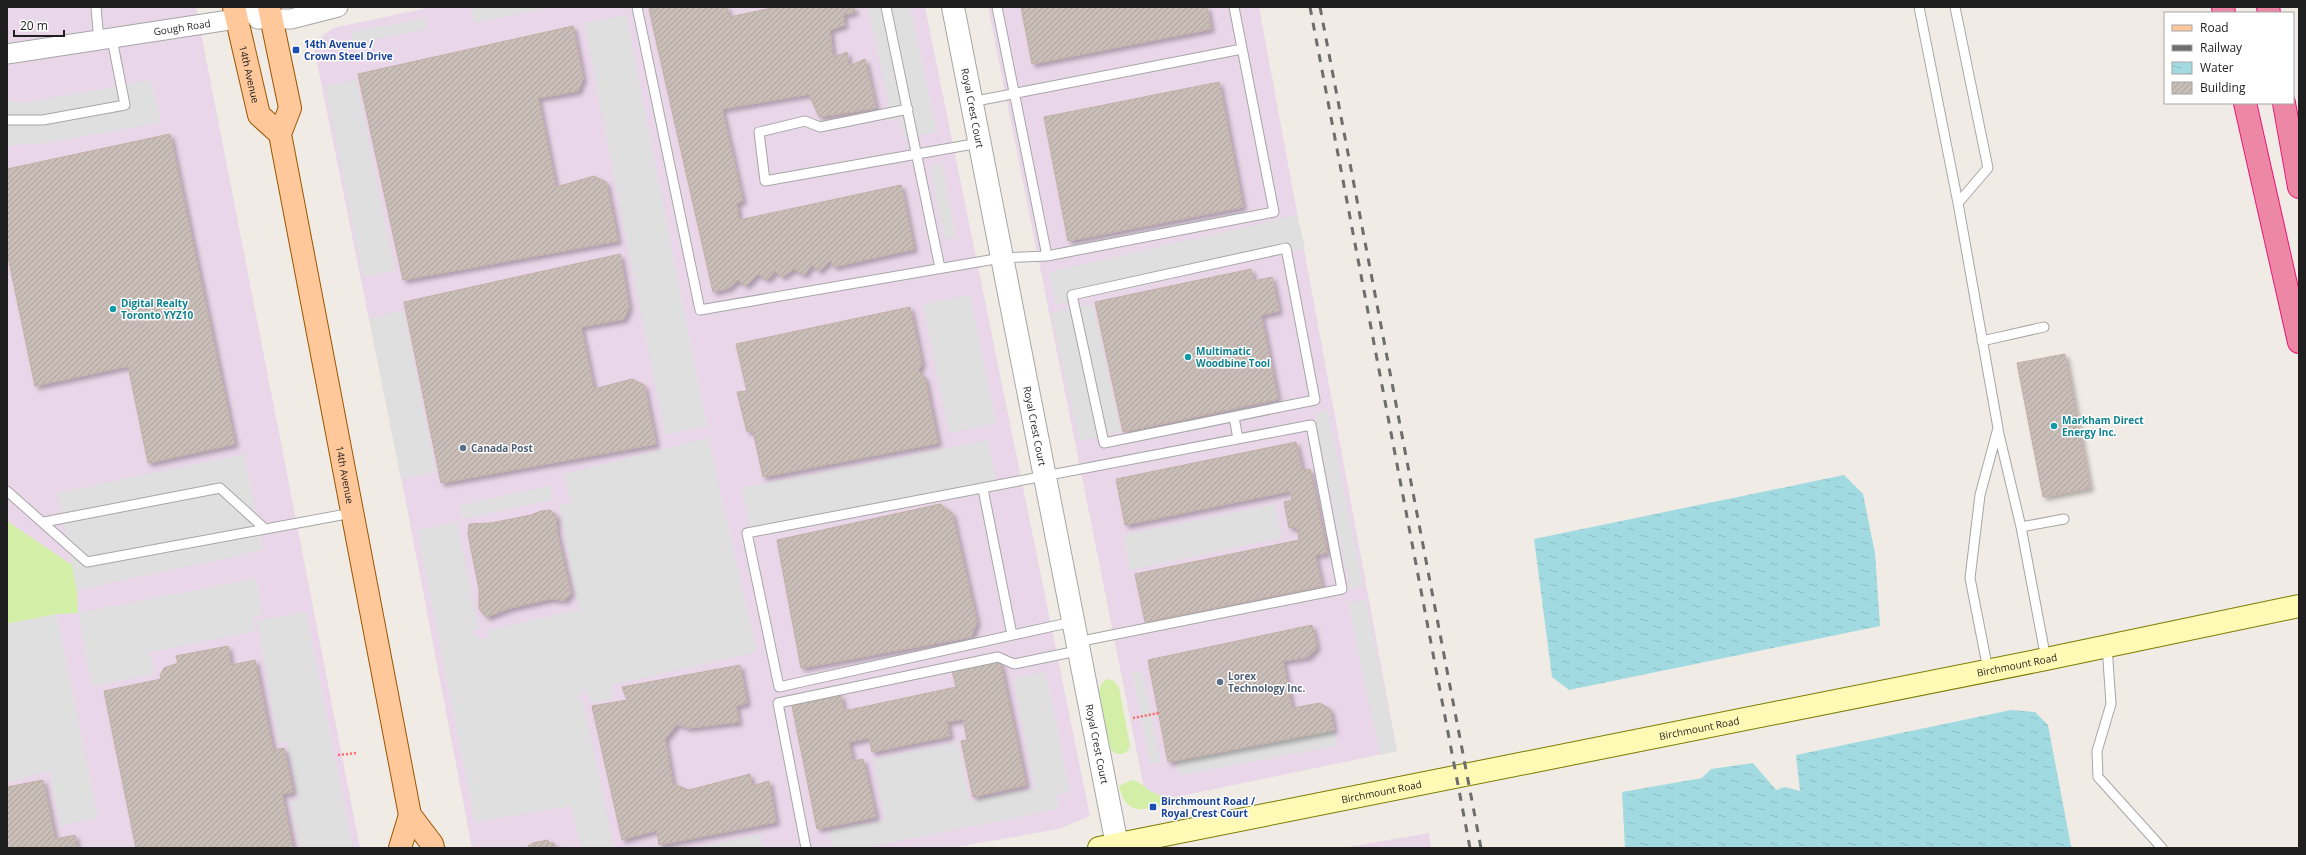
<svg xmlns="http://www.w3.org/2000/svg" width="2306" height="855" font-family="'Open Sans',sans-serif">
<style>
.industrial{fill:#ead6e9}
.grass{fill:#d2eea7}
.parking{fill:#dfdfdf}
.water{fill:url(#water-ripples)}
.building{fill:url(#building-hatch);stroke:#c3afa6;filter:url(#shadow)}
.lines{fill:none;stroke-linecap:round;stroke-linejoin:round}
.service-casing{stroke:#a6a6a6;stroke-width:11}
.minor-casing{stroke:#a6a6a6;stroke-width:21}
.tertiary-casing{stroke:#a6a6a6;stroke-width:24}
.secondary-casing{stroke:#7c7b00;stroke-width:24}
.primary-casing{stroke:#9a5500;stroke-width:24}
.motorway-casing{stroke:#e81878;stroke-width:24}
.path{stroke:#ff676a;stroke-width:2.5;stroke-dasharray:2 2;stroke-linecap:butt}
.service{stroke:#fff;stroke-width:9}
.minor{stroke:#fff;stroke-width:19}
.tertiary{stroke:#fff;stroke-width:22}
.secondary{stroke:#fef9b5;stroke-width:22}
.primary{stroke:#ffc89b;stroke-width:22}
.motorway{stroke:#ed87a6;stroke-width:22}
.rail{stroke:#6d6d6d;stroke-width:3;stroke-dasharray:8 8;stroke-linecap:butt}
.transit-dot{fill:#1a4fb4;stroke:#fff;stroke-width:1.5}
.culture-dot{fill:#0f9aa8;stroke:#fff;stroke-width:1.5}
.service-dot{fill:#5c6f8a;stroke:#fff;stroke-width:1.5}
.labels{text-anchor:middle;stroke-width:3;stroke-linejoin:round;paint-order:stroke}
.street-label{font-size:10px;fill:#1f1f1f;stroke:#fff}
.transit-label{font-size:10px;font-weight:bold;fill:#164399;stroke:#fff;text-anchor:start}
.culture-label{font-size:10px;font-weight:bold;fill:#0d838f;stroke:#fff;text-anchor:start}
.service-label{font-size:10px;font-weight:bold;fill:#4e5e75;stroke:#fff;text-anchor:start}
</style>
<defs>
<pattern id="water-ripples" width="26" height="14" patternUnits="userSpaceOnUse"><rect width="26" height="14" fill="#a2dae1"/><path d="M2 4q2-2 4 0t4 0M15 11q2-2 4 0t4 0" fill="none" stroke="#8bbbc1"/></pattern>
<pattern id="building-hatch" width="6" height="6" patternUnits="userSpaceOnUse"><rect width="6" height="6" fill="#c9bdb7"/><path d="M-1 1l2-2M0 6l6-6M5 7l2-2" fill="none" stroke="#aca29d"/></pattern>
<filter id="shadow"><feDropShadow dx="3.5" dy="3.5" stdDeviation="2" flood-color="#0004"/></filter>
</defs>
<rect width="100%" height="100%" fill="#f1ebe5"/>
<path class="industrial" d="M7 7H196L360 848H7V624L57 614 77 613 72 565 7 521Z
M432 7H925L1090 816 1059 829 950 848H472L405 497 313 43 333 28Z
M988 7H1259L1397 751 1147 803Z
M1429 833 1431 848H1343Z"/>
<path class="grass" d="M7 521 72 565 77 590 78 613 57 614 7 624Z
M1107 679 1114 681 1119 688 1130 746C1126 756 1119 756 1111 750L1099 692 1102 683Z
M1132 780C1146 784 1148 794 1165 796L1167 804C1142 810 1127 817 1119 786Z"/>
<path class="parking" d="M480 7H553L474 23 471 9Z
M868 7H910L937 132 905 139 900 118 892 120Z
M626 15 707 426 665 435 584 23Z
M425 18 427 29 354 44 351 32Z
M151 80 161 122 60 141 7 146V100L25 103Z
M357 80 395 271 363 277 325 86Z
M942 164 956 237 944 239 930 166Z
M1297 215 1305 248 1056 305 1049 272Z
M970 295 996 423 949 433 923 304Z
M1093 304 1121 431 1079 441 1051 313Z
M404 311 436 472 401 479 369 318Z
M1328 410 1363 586 1350 589 1314 413Z
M708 438 757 652 612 685 614 698 591 703 586 691 574 701 583 700 614 848H581L571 806 475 822 417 530 457 522 479 629 471 632 479 638H489L487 630 579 610 559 505 571 503 564 474Z
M988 440 997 488 751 537 742 488Z
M244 454 264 550 77 590 57 493Z
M550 486 553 500 463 519 460 505Z
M1275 504 1282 538 1130 570 1123 535Z
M256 578 263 615 253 617 256 631 150 652 154 674 92 686 78 613Z
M1366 600 1397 751 1380 755 1348 603Z
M306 612 353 848H300L289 802 298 800 287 742 278 743 257 620Z
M57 614 98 818 60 826 49 771 7 783V624Z
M1142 671 1161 762 1150 764 1132 672Z
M1046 672 1070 792 1056 795 1059 809 864 848H833L829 831 885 820 873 759 958 742 970 801 1034 788 1013 678Z
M1334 730 1337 746 1179 775 1176 761Z
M760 834 763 848H692Z"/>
<path class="water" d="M1844 475 1863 494 1875 553 1880 626 1569 690 1552 677 1534 539Z
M2011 710 2035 712 2048 725 2071 846 2074 848H1625L1622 792 1702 778 1711 769 1753 763 1776 790 1785 787 1800 791 1796 755Z"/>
<path class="building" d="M657 7H727L729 17 777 7H854L855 12 843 15 845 25 830 30 833 57 847 52 849 66 865 59 876 108 819 117 809 94 722 109 743 201 737 203 739 220 901 185 914 249 833 267 831 260 819 271 812 265 804 275 794 269 782 277 775 271 767 280 758 274 746 286 738 280 729 288 713 292 649 9Z
M1021 7H1207L1211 29 1032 64Z
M573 26 583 79 578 91 538 98 556 187 594 176 606 182 618 241 403 280 358 74Z
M1219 82 1243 207 1068 241 1044 117Z
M170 134 235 444 148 463 128 366 35 386 7 252V169Z
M620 254 629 307 624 319 581 327 594 389 632 379 644 385 656 444 441 483 404 302Z
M1251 269 1254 281 1272 277 1279 311 1261 315 1278 399 1123 432 1095 302Z
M910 307 922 364 918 370 925 378 938 443 763 477 753 431 747 432 737 392 747 391 736 344Z
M2065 354 2090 488 2043 497 2017 363Z
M1296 442 1302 470 1310 469 1327 553 1315 555 1322 586 1145 622 1135 574 1299 540 1297 527 1289 528 1284 502 1292 500 1290 491 1125 525 1116 479Z
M940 504 952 513 977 622 971 637 801 668 777 540Z
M550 510 556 515 557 533 571 593 565 600 550 599 510 608 487 617 479 609V589L468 534 469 524 491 523 531 515 541 511Z
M1312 625 1317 647 1308 657 1283 661 1292 708 1320 703 1330 709 1334 730 1168 762 1148 660Z
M228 646 231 665 255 660 273 750 284 748 293 792 282 794 293 848H136L104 691 161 679 160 675 164 668 178 663 176 656Z
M1000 661 1026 785 973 797 961 741 967 740 963 719 947 722 950 736 872 752 869 738 849 742 853 761 863 759 876 817 817 829 792 706 841 695 844 711 956 687 952 671Z
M740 665 747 703 736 706 739 722 688 728 677 724 665 739 673 784 689 790 750 774 752 786 769 781 776 822 659 845 657 830 622 840 592 706 627 700 622 687Z
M43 780 55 839 75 835 77 848H7V787Z
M548 840 549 843H554L555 848H528V846L533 843Z"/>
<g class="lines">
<g class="service-casing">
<path id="service" d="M96 7 99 41
M637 7 700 310 1001 258 1047 256
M886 7 940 268
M997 7 1047 256 1274 212 1234 7
M1919 7 1958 203 1998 428 1980 495 1970 578 1988 670
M1955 7 1988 168 1958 203
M971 102 1242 49
M908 109 820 127 805 121 759 132 765 181 979 143
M7 120H43L125 105 112 39
M1286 248 1315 400 1104 443 1072 295Z
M1982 341 2044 327
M1234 417 1238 439
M1998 430 2021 527 2046 659
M983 489 1012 635
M7 491 87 562 352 513
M44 522 220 488 264 528
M2021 527 2064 519
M1072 622 779 687 747 533 1311 425 1342 589 1077 642
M2107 646 2111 704 2097 751 2098 777 2162 848
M806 848 778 703 998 657 1014 664 1077 651"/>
</g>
<g class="minor-casing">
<g id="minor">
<path d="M258 19H291L338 7"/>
<path id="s1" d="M7 54 236 19 259 7"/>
</g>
</g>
<g class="tertiary-casing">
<g id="tertiary">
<path id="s2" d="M953 7 1117 845"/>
</g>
</g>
<g class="secondary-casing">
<g id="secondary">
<path id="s3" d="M1099 848 2046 659 2299 606"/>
</g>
</g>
<g class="primary-casing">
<g id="primary">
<path id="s4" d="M234 7 259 115 280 134"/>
<path id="s5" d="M269 7 290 108 280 134 410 815 432 844 433 848"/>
<path d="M400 848 410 815"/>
</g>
</g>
<g class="motorway-casing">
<path id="motorway" d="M2223 7 2224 13
M2268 7 2269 13
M2245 103 2299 342
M2284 103 2299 187"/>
</g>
<path class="path" d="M1133 718 1159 713
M338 755 357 753"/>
<use href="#service" class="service"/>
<use href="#minor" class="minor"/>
<use href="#tertiary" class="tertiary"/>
<use href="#secondary" class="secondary"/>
<use href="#primary" class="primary"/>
<use href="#motorway" class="motorway"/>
<path class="rail" d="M1310 7 1470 848
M1320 7 1481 848"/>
</g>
<g class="transit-dot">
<rect x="292" y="46" width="8" height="8" rx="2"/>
<rect x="1149" y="803" width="8" height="8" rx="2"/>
</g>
<g class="culture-dot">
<circle cx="113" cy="309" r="4"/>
<circle cx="1188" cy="357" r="4"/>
<circle cx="2054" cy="426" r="4"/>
</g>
<g class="service-dot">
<circle cx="463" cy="448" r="4"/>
<circle cx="1220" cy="682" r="4"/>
</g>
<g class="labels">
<g class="street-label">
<text dy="4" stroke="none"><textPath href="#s1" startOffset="177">Gough Road</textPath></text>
<text dy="4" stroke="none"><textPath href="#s4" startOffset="69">14th Avenue</textPath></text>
<text dy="4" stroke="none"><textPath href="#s2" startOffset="103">Royal Crest Court</textPath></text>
<text dy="4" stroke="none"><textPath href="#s2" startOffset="427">Royal Crest Court</textPath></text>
<text dy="4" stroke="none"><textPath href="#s5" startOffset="478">14th Avenue</textPath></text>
<text dy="4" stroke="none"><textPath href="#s3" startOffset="936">Birchmount Road</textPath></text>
<text dy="4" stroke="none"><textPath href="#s3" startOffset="612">Birchmount Road</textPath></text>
<text dy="4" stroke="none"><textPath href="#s2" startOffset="751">Royal Crest Court</textPath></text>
<text dy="4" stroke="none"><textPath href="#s3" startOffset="288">Birchmount Road</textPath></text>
</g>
<g class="transit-label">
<text x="304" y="48">14th Avenue /<tspan x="304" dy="12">Crown Steel Drive</tspan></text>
<text x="1161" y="805">Birchmount Road /<tspan x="1161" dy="12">Royal Crest Court</tspan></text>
</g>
<g class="culture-label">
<text x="121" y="307">Digital Realty<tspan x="121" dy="12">Toronto YYZ10</tspan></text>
<text x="1196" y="355">Multimatic<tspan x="1196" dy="12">Woodbine Tool</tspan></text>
<text x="2062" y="424">Markham Direct<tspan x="2062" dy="12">Energy Inc.</tspan></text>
</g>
<g class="service-label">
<text x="471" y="452">Canada Post</text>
<text x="1228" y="680">Lorex<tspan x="1228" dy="12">Technology Inc.</tspan></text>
</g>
</g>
<rect width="2306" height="855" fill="none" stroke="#1f1f1f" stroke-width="16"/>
<rect x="2164" y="12" width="130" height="92" fill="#ffffff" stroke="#a5a5a5"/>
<rect x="2172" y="25" width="20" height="6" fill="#ffc89b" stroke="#a5a5a5"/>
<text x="2200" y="32" font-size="12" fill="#1f1f1f">Road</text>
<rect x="2172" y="45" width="20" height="6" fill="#6d6d6d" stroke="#a5a5a5"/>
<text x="2200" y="52" font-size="12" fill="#1f1f1f">Railway</text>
<rect x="2172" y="62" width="20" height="12" fill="url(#water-ripples)" stroke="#a5a5a5"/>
<text x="2200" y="72" font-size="12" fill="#1f1f1f">Water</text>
<rect x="2172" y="82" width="20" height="12" fill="url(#building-hatch)" stroke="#a5a5a5"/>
<text x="2200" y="92" font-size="12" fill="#1f1f1f">Building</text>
<path d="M14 30v6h50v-6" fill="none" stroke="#1f1f1f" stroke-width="2"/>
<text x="20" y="30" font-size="12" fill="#1f1f1f" stroke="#ffffff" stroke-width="3" paint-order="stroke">20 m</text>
</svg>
